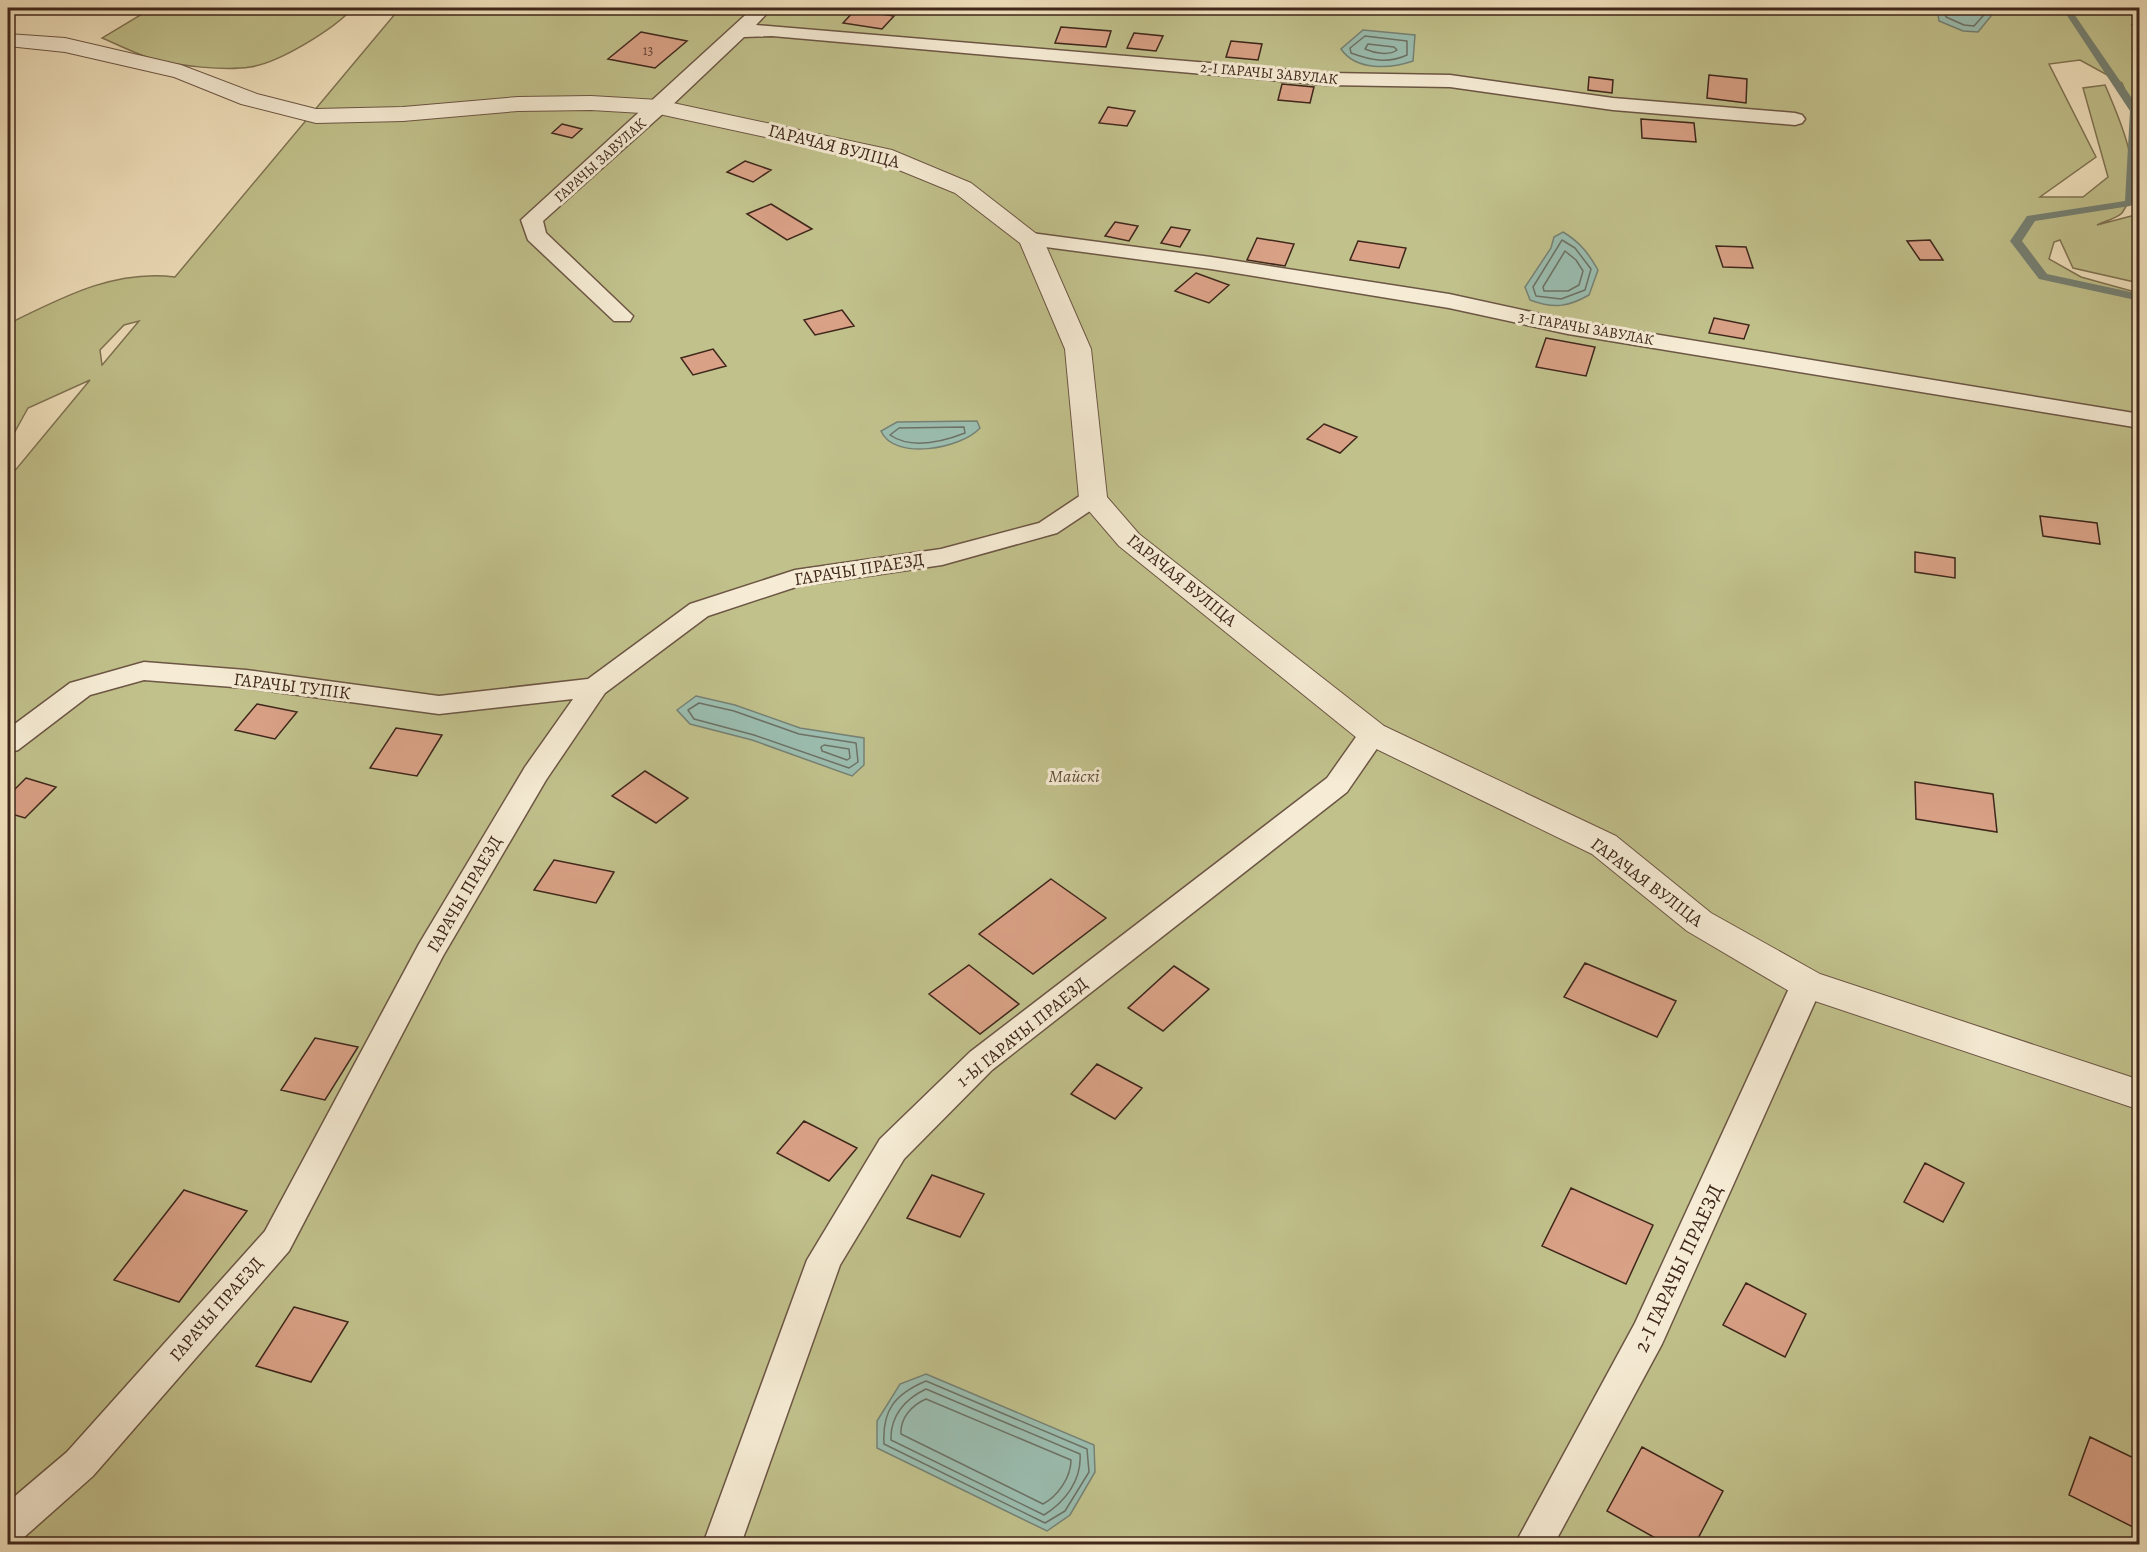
<svg xmlns="http://www.w3.org/2000/svg" width="2147" height="1552" font-family="Alegreya,serif">
<style>
.green{fill:#c1c18c;stroke:#807454;stroke-width:1.5;fill-rule:evenodd}
.water{fill:#9bbeb1;stroke:#768275;stroke-width:1.5}
.lines{fill:none;stroke-linecap:round;stroke-linejoin:round}
.shore{stroke:#6d7266;stroke-width:1.5}
.stream{fill:#768275;fill-rule:evenodd}
.building{fill:#d9a186;stroke:#3f271b;stroke-width:1.5}
.lane-casing{stroke:#6c5644;stroke-width:3}
.street-casing{stroke:#6c5644;stroke-width:2}
.lane{fill:#f6ecd5;fill-rule:evenodd}
.street{fill:#f6ecd5;fill-rule:evenodd}
.labels{text-anchor:middle;stroke-width:6;stroke-linejoin:round;paint-order:stroke}
.far-number-label{font-size:14px;fill:#664636}
.far-street-label{font-size:15px;fill:#3f271b;stroke:#f6ecd5}
.street-label{font-size:18px;fill:#3f271b;stroke:#f6ecd5}
.park-label{font-size:18px;font-style:italic;fill:#604e37;stroke:#f6ecd5}
.near-street-label{font-size:21px;fill:#3f271b;stroke:#f6ecd5}
</style>
<rect width="100%" height="100%" fill="#f1e2be"/>
<filter id="stains"><feTurbulence type="fractalNoise" baseFrequency=".00333" numOctaves="4"/><feColorMatrix values="0 0 0 0 .2 0 0 0 0 .09 0 0 0 0 .02 0 0 0 .5 -.17"/></filter>
<radialGradient id="worn" r=".72"><stop offset=".6" stop-color="#630" stop-opacity="0"/><stop offset="1" stop-color="#630" stop-opacity=".3"/></radialGradient>
<path class="green" d="M152 8H353C334 29 279 63 250 67 225 71 178 66 153 59 136 54 119 45 102 38Z
M400 8H2139V24L2132 25 2139 33V124L2122 83 2080 60 2049 64 2096 157 2040 197H2083L2108 177 2083 88 2105 85C2121 122 2147 179 2122 213 2116 219 2104 221 2097 225L2139 214V283L2073 268 2060 240 2054 242 2049 259 2081 277 2139 293V1544H8V472L13 473 90 380 28 408 8 444V324C61 298 114 269 175 277ZM139 321 103 364 102 365 100 350 124 325Z"/>
<path class="water" d="M1937 8H1995L1996 10 1978 32 1963 31 1939 21Z
M1363 30 1415 35 1413 61C1390 69 1356 71 1341 49Z
M1563 232C1580 242 1589 254 1598 270L1589 295C1568 307 1554 309 1530 300L1525 287 1551 248 1554 237Z
M977 421 980 428C961 449 894 461 881 431L897 422Z
M696 696 735 705 800 728 864 738V765L852 776 752 740 690 724 677 710Z
M926 1374 1094 1445 1095 1472 1070 1515 1047 1531 877 1448V1421L900 1384Z"/>
<g class="lines">
<path class="shore" d="M1943 8 1946 17 1964 25 1974 26 1990 8
M1365 36 1407 41V55C1388 64 1370 60 1351 53L1350 48Z
M1368 44 1394 47 1397 50C1389 56 1374 53 1365 49Z
M1562 240 1575 248 1591 269 1585 290 1561 299 1536 296 1533 287Z
M1565 251 1576 260 1583 271 1579 285 1568 291H1544L1543 287Z
M964 427 965 433C942 442 912 450 890 435L899 428Z
M699 703 734 711 799 734 856 743 858 762 849 768 754 735 694 719 688 710Z
M824 745 849 749 850 758 847 760 822 751 821 747Z
M926 1381 1087 1449 1089 1472 1065 1511 1045 1523 884 1444C882 1410 895 1394 926 1381Z
M926 1389 1080 1454C1082 1480 1065 1502 1044 1515L891 1440C890 1416 905 1399 926 1389Z
M926 1399 1071 1460C1071 1477 1058 1496 1043 1504L901 1434C900 1418 912 1405 926 1399Z"/>
<path class="stream" d="M2062 8H2070L2140 110 2135 203 2130 206 2035 221 2022 241 2047 274 2140 294V301L2039 279 2010 241 2027 216 2125 201 2130 111Z"/>
</g>
<path class="building" d="M855 10 894 16 882 29 843 23Z
M1061 27 1111 31 1106 47 1055 43Z
M641 32 687 41 655 68 608 59Z
M1134 33 1163 36 1156 51 1127 48Z
M1231 41 1262 44 1258 60 1226 57Z
M1709 75 1747 79 1746 103 1707 98Z
M1589 77 1613 80 1612 93 1588 90Z
M1282 84 1314 87 1310 103 1278 100Z
M1108 107 1135 111 1127 126 1099 123Z
M1641 119 1694 123 1696 142 1642 138Z
M562 124 582 129 572 138 552 133Z
M745 161 771 170 753 182 727 172Z
M771 204 812 229 787 240 747 214Z
M1115 222 1138 226 1129 241 1105 236Z
M1171 227 1190 230 1180 247 1161 243Z
M1257 238 1294 244 1285 266 1247 260Z
M1930 240 1943 260H1920L1907 241Z
M1358 241 1406 248 1399 268 1350 260Z
M1716 246 1746 247 1753 268 1723 267Z
M1196 273 1229 285 1209 303 1175 291Z
M842 310 854 326 815 335 804 320Z
M1714 318 1749 325 1744 339 1709 333Z
M1546 338 1595 347 1586 376 1536 367Z
M713 349 726 366 693 375 681 358Z
M1324 424 1357 437 1340 453 1307 439Z
M2040 516 2097 523 2100 544 2043 536Z
M1915 552 1955 558V578L1915 572Z
M257 704 297 712 275 739 235 730Z
M396 728 442 735 417 776 370 768Z
M645 771 688 798 656 823 612 796Z
M26 778 56 787 25 818 8 813V796Z
M1915 782 1993 794 1997 832 1916 819Z
M554 860 614 872 596 903 534 890Z
M1051 879 1106 918 1033 974 979 934Z
M1585 963 1676 1001 1657 1037 1564 997Z
M969 965 1019 1004 980 1034 929 994Z
M1174 966 1209 989 1163 1031 1128 1008Z
M315 1038 358 1047 325 1100 281 1090Z
M1097 1064 1142 1088 1115 1119 1071 1094Z
M804 1121 857 1148 829 1181 777 1153Z
M1925 1163 1964 1183 1943 1222 1904 1202Z
M932 1175 984 1194 960 1237 907 1218Z
M1571 1188 1653 1225 1626 1284 1542 1246Z
M184 1190 247 1211 179 1302 114 1280Z
M1746 1283 1806 1314 1785 1357 1723 1325Z
M294 1307 348 1322 311 1382 256 1366Z
M2090 1437 2140 1461V1508L2133 1527 2069 1495Z
M1642 1447 1723 1491 1695 1544H1666L1607 1511Z"/>
<g class="lines">
<g class="lane-casing">
<path id="lane" d="M753 8H772L756 25 1328 73 1450 75 1613 98 1795 113 1802 115 1805 119 1802 123 1795 125 1613 110 1450 87 1328 85 772 36 744 37 666 111 543 221 546 233 633 316 630 321H614L528 240 521 220Z
M1031 233 1211 257 1449 294 1568 320 2140 414V428L1568 334 1449 308 1211 269 1023 244 1020 239 1023 234Z
M1093 491 1102 493 1105 498 1102 503 1057 533 942 565 799 586 708 616 605 693 546 780 443 956 289 1251 93 1476 22 1539 8 1544V1502L67 1452 265 1231 419 944 525 767 573 699 439 714 246 688 144 680 90 695 18 750 8 753V729L70 683 144 662 246 670 439 696 588 679 690 604 795 570 941 549 1039 523 1084 493Z
M1373 724 1383 727 1387 734 1347 792 992 1070 904 1159 840 1265 741 1544H703L807 1260 880 1139 970 1052 1327 778 1363 727Z
M1807 972 1818 976 1823 984 1662 1344 1554 1544H1515L1635 1323 1791 984 1796 976Z"/>
</g>
<g class="street-casing">
<path id="street" d="M8 34 65 38 181 65 257 94 316 109 403 107 518 97 591 96 659 100 892 150 971 183 1043 239 1091 349 1107 497 1139 534 1384 726 1616 836 1711 913 1820 974 2140 1080V1110L1794 994 1687 931 1592 854 1362 742 1119 546 1083 504 1079 498 1065 349 1020 243 955 193 877 161 659 114 591 110 518 111 403 121 316 123 241 104 174 77 65 52 8 46Z"/>
</g>
<use href="#lane" class="lane"/>
<use href="#street" class="street"/>
</g>
<g class="labels">
<g class="far-number-label">
<text x="648" y="55">13</text>
</g>
<g class="far-street-label">
<text transform="translate(1269 73) rotate(5)" y="5">2-І ГАРАЧЫ ЗАВУЛАК</text>
<text transform="translate(600 160) rotate(-42)" y="5">ГАРАЧЫ ЗАВУЛАК</text>
<text transform="translate(1586 328) rotate(10)" y="5">3-І ГАРАЧЫ ЗАВУЛАК</text>
</g>
<g class="street-label">
<text transform="translate(834 146) rotate(14)" y="6">ГАРАЧАЯ ВУЛІЦА</text>
<text transform="translate(859 569) rotate(-9)" y="6">ГАРАЧЫ ПРАЕЗД</text>
<text transform="translate(1182 580) rotate(39)" y="6">ГАРАЧАЯ ВУЛІЦА</text>
<text transform="translate(292 686) rotate(7)" y="6">ГАРАЧЫ ТУПІК</text>
<text transform="translate(1647 882) rotate(37)" y="6">ГАРАЧАЯ ВУЛІЦА</text>
<text transform="translate(464 894) rotate(-60)" y="6">ГАРАЧЫ ПРАЕЗД</text>
<text transform="translate(1022 1032) rotate(-39)" y="6">1-Ы ГАРАЧЫ ПРАЕЗД</text>
<text transform="translate(216 1309) rotate(-49)" y="6">ГАРАЧЫ ПРАЕЗД</text>
</g>
<g class="park-label">
<text x="1074" y="782">Майскі</text>
</g>
<g class="near-street-label">
<text transform="translate(1678 1268) rotate(-65)" y="7">2-І ГАРАЧЫ ПРАЕЗД</text>
</g>
</g>
<rect width="2147" height="1552" fill="none" stroke="#f1e2be" stroke-width="30"/>
<rect x="9" y="9" width="2129" height="1534" fill="none" stroke="#3f271b" stroke-width="3"/>
<rect x="15" y="15" width="2117" height="1522" fill="none" stroke="#3f271b" stroke-width="1.5"/>
<rect width="100%" height="100%" filter="url(#stains)"/>
<rect width="100%" height="100%" fill="url(#worn)"/>
</svg>
